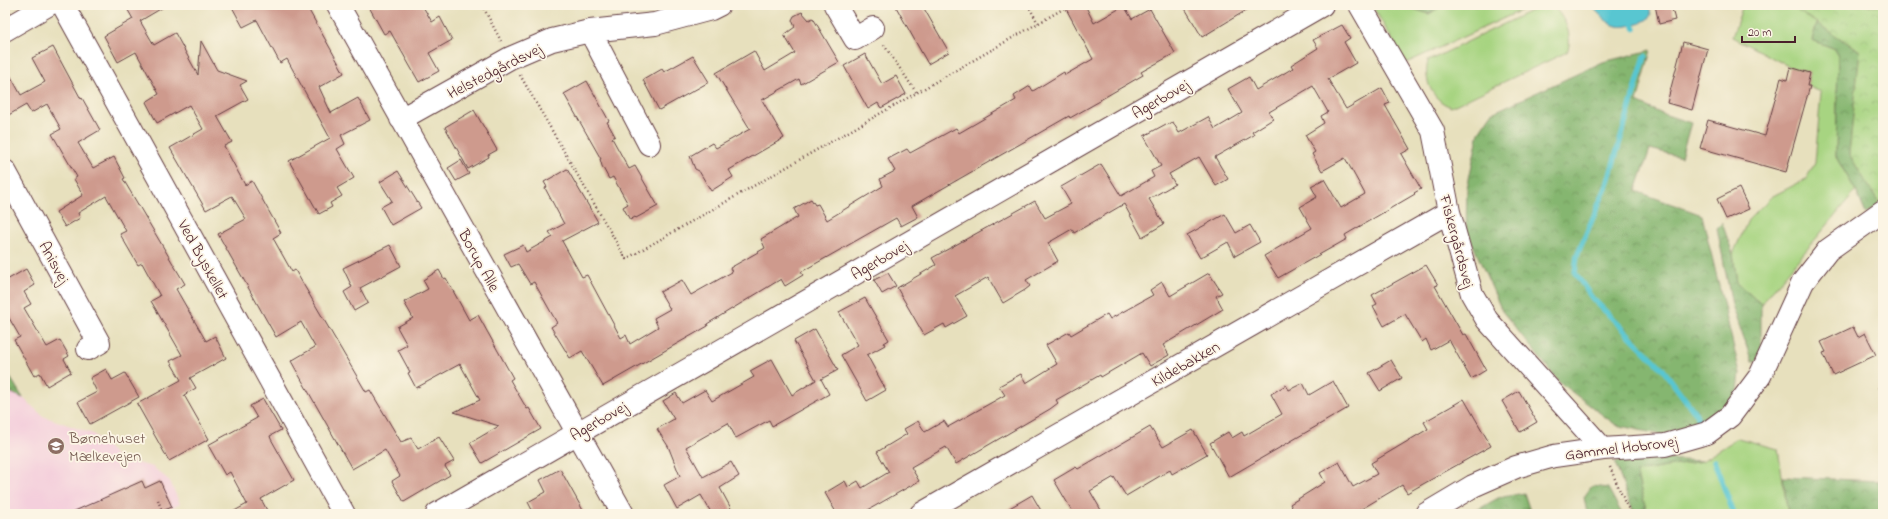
<svg xmlns="http://www.w3.org/2000/svg" width="1888" height="519" font-family="'Indie Flower',sans-serif">
<style>
.built{fill:#f4cfdc}
.green{fill:#a7d481;stroke:#787a56}
.forest{fill:url(#forest-crowns);stroke:#686a4d}
.park{fill:url(#park-crowns);stroke:#787a56}
.water{fill:#59c6d1;stroke:#52727e}
.lines{fill:none;stroke-linecap:round;stroke-linejoin:round}
.stream{stroke:#59c6d1;stroke-width:5.5}
.building{fill:#ce9a8d}
.minor-casing{stroke:#623c41;stroke-width:24}
.path{stroke:#623c41;stroke-width:2.5;stroke-dasharray:1 3;stroke-linecap:butt}
.minor{stroke:#fff;stroke-width:22}
.labels{text-anchor:middle;stroke-width:3.5;stroke-linejoin:round;paint-order:stroke}
.street-label{font-size:16px;fill:#4a1f2b;stroke:#fcf5e5}
.education-label{font-size:16px;fill:#785e54;stroke:#fcf5e5;text-anchor:start}
</style>
<defs>
<pattern id="forest-crowns" width="20" height="18" patternUnits="userSpaceOnUse"><rect width="20" height="18" fill="#85b66f"/><path d="M2 6a3 3 0 1 1 6 0M12 15a3 3 0 1 1 6 0" fill="none" stroke="#6f935b"/></pattern>
<pattern id="park-crowns" width="20" height="18" patternUnits="userSpaceOnUse"><rect width="20" height="18" fill="#a7d481"/><path d="M2 6a3 3 0 1 1 6 0M12 15a3 3 0 1 1 6 0" fill="none" stroke="#91b670"/></pattern>
</defs>
<rect width="100%" height="100%" fill="#fcf5e5"/>
<filter id="ink" filterUnits="userSpaceOnUse"><feTurbulence type="fractalNoise" baseFrequency=".025" numOctaves="2"/><feDisplacementMap in="SourceGraphic" scale="8" xChannelSelector="R" yChannelSelector="G"/><feConvolveMatrix kernelMatrix="1 2 1 2 8 2 1 2 1" color-interpolation-filters="sRGB"/></filter>
<filter id="wash" filterUnits="userSpaceOnUse"><feTurbulence type="fractalNoise" baseFrequency=".012" numOctaves="4" result="noise"/><feDisplacementMap in="SourceGraphic" scale="16" xChannelSelector="R" yChannelSelector="G"/><feGaussianBlur stdDeviation="0.9" result="paint"/><feColorMatrix in="noise" values="0 0 0 0 0 0 0 0 0 0 0 0 0 0 0 0 0 1.4 0 .05"/><feComposite in="paint" operator="in"/></filter>
<g filter="url(#wash)">
<rect width="100%" height="100%" fill="#e7e0bd"/>
<path class="built" d="M5 390 23 398 43 416 93 434 120 459 153 467 170 481 180 504 155 514H5Z"/>
<path class="green" d="M1372 5H1402L1429 14 1443 5H1533L1406 63Z
M1551 5C1564 15 1574 36 1567 52L1451 107C1432 100 1423 80 1428 61L1539 7Z
M1743 5H1789L1817 23 1812 40 1833 48 1838 56 1836 157 1856 191 1761 304 1737 283 1733 254 1748 220 1771 197 1806 179 1815 163 1821 92 1807 86 1810 73 1790 67 1732 37Z
M1738 438 1778 449 1788 514H1650L1646 509 1636 472 1702 461Z"/>
<path class="forest" d="M1402 5H1443L1429 14Z
M1817 23 1860 51 1849 154 1880 205 1866 214 1856 191 1836 157 1838 56 1833 48 1812 40Z
M1651 50 1637 102 1660 113 1691 123 1681 157 1650 149 1636 191 1702 215 1740 373 1738 391 1721 415 1693 432 1662 435 1616 425 1560 383 1502 311 1466 229 1467 188 1479 132 1492 113 1603 62Z
M1722 223 1733 254 1737 283 1761 304V348L1756 362H1752L1732 305 1717 228Z
M5 369 23 398 5 390Z
M1625 457 1702 461 1636 472 1646 509 1650 514H1636L1632 508 1615 463Z
M1783 477 1883 481V514H1788Z
M1592 486 1608 488 1622 514H1587L1584 497Z
M1524 493 1531 514H1470L1498 498Z"/>
<path class="park" d="M1789 5H1883V203L1880 205 1849 154 1860 51Z"/>
<path class="water" d="M1590 5H1649L1651 15C1647 21 1642 22 1635 24 1612 32 1606 20 1590 5Z"/>
<g class="lines">
<path class="stream" d="M1623 5 1635 28
M1645 56 1607 185 1577 255 1575 273 1592 298 1661 367 1696 414 1698 420
M1714 461 1734 514"/>
</g>
<g id="blocks">
<path class="building" d="M125 5H167L140 21 154 45 175 33 198 75 201 41 217 70 247 81 240 85 248 99 217 116 232 142 224 146 245 185 252 181 281 233 273 238 292 272 295 270 366 392 370 390 401 442 411 438 418 449 439 437 454 461 445 466 450 475 404 502 392 481 400 476 385 450 352 469 291 361 315 347 301 322 276 337 218 234 246 219 232 196 206 210 170 148 203 129 189 105 157 123 146 102 159 94 136 52 118 62 104 36 133 19Z
M231 5H306L344 73 319 87 331 113 358 98 370 120 341 135 345 144 337 149 354 178 337 188 342 196 330 203 332 207 319 214 289 161 330 138 287 59 280 63 257 20 243 27Z
M368 5H422L432 22 440 17 452 40 429 53 439 71 419 82 390 31 384 34Z
M895 5H922L949 52 928 64Z
M1064 5H1085L1094 23 1124 6 1132 19 1150 9 1175 53 1141 72 1143 75 1100 100V101L1070 118 1069 116 912 206 918 217 901 226 896 218 801 272 803 275 785 286 781 279 707 324 708 326 603 386 582 351 570 358 551 327 557 323 534 282 530 284 518 264 511 267 504 254 523 245 526 252 553 237 549 232 564 224 545 188 547 187 544 182 567 169 598 222 562 241 582 277 587 275 621 338 626 335 630 344 658 327 654 318 670 309 660 292 682 280 691 295 732 272 730 268 765 248 761 239 798 217 794 209 811 199 815 205 818 204 827 220 883 186 880 179 895 171 888 159 907 149 910 153 956 128 959 133 1016 100 1014 96 1030 86 1033 91 1064 72 1065 75 1093 59Z
M1183 5H1255L1202 37Z
M1655 5H1671L1675 20 1659 24Z
M802 12 809 20 813 18 839 62 801 84 799 79 762 100 784 138 729 170 733 177 711 191 699 171 695 169 690 156 712 143 716 148 750 129 716 73 754 51 765 71 795 53 784 35 795 27 792 20 794 16Z
M1342 25 1350 38 1344 42 1356 63 1328 79 1346 109 1382 88 1390 103 1385 105 1410 149 1401 154 1421 189 1414 193 1415 194 1345 235 1347 239 1278 278 1264 256 1312 228 1300 207 1317 197 1311 186 1324 179 1341 208 1365 194 1345 158 1322 171 1312 154 1315 152 1305 135 1324 123 1321 116 1328 112 1313 86 1269 112 1273 119 1252 132 1254 135 1215 157 1228 179 1216 186 1199 157 1169 174 1175 184 1149 199 1164 224 1142 237 1124 204 1074 233 1072 229 1048 243 1058 261 1026 280 1030 286 1025 290 1003 303 988 277 955 296 967 316 946 328 944 324 924 335 897 288 936 265 932 258 1035 201 1045 218 1071 204 1061 187 1101 164 1121 196 1154 177 1151 171 1161 166 1144 136 1166 124 1167 125 1173 122 1179 133 1208 117 1215 129 1242 113 1228 89 1249 77 1256 90 1293 68 1291 65 1318 48 1313 40Z
M1683 42 1708 49 1692 110 1667 103Z
M53 47 81 99 82 98 100 130 78 143 93 168 114 157 125 178 123 179 185 284 176 289 206 341 215 336 226 358 190 378 196 388 184 395 209 439 169 461 137 404 181 380 170 361 182 355 151 301 160 296 142 263 138 265 120 234 126 231 106 196 78 213 80 218 65 227 56 212 83 195 74 179 77 177 52 134 61 129 47 104 31 113 26 105 5 117V66L21 95 45 82 32 58Z
M865 54 882 84 896 76 906 94 881 108 878 103 868 109 844 66Z
M693 56 709 82 659 110 643 80 662 69 664 72Z
M1790 67 1810 73 1807 86H1810L1786 172 1700 148 1708 120 1765 136 1781 78 1787 80Z
M587 81 609 121 607 122 615 136 612 138 629 169 635 166 658 206 636 218 635 217 630 220 623 207 628 204 613 177 609 179 602 166 600 159H601L564 94Z
M474 110 497 150 488 155 489 157 468 169 445 127Z
M461 160 469 174 456 181 448 168Z
M398 171 421 208 391 225 381 207 392 201 380 182Z
M1739 188 1749 209 1726 219 1717 199Z
M1225 214 1236 233 1250 225 1260 242 1235 256 1228 242 1200 258 1187 235Z
M390 245 401 266 360 288 368 303 354 311 344 292 352 287 343 268Z
M1426 265 1438 285 1435 286 1463 335 1466 334 1486 370 1471 379 1449 340 1431 350 1426 339 1422 342 1405 314 1384 326 1373 306 1377 304 1372 295Z
M26 269 35 285 24 292 31 304 24 308 47 347 60 340 69 356 64 359 71 372 47 386 40 373 34 376 14 340 20 337 5 311V281Z
M439 270 444 279 446 278 469 320 478 315 513 378 510 380 527 409 529 408 541 429 482 463 470 443 499 426 454 412 480 400 460 364 416 388 408 373 410 372 398 350 407 345 397 327 413 318 404 302 428 289 423 280Z
M888 273 896 286 882 294 874 280Z
M1209 273 1222 293 1216 296 1223 309 1163 345 1169 355 1150 366 1142 353 1101 377 1100 375 1056 400 1058 403 1050 409 956 464 946 447 911 467 919 481 861 514H837L825 493 845 481 848 487 858 481 862 488 889 472 877 452 907 434 904 429 918 421 925 432 944 421 948 427 1005 395 999 386 1021 374 1026 383 1057 364 1046 345 1069 332 1071 335 1107 314 1110 319 1153 295 1150 290 1162 282 1170 296Z
M865 298 889 340 884 343 885 345 867 355 886 390 867 401 841 355 858 345 839 312Z
M1853 327 1858 337 1865 333 1876 355 1833 375 1823 353 1826 352 1821 342Z
M815 329 838 370 821 379 829 394 772 426 769 420 736 438 728 423 686 447 703 477 731 462 739 476 720 488 734 514H712L701 495 677 509 664 485 680 476 668 446 657 429 674 419 663 401 676 393 682 403 705 390 712 401 754 377 750 371 772 359 792 395 816 380 794 341Z
M1391 360 1402 378 1380 391 1369 373Z
M106 369 112 380 125 373 139 397 90 424 78 402 97 392 90 378Z
M1333 381 1348 408 1229 477 1210 443 1228 432 1232 438 1242 432 1244 436 1282 414 1271 394 1286 385 1289 390 1303 383 1309 395Z
M1519 391 1537 422 1520 432 1502 401Z
M263 399 281 430 270 436 271 439 294 480 261 499 269 514H229L247 504 230 472 225 475 208 445 257 418 250 406Z
M1464 399 1491 446 1407 493 1402 485 1353 514H1296L1290 504 1325 482 1320 473 1339 462 1353 487 1377 474 1371 463 1428 429 1424 422Z
M1150 427 1163 447 1193 430 1207 454 1172 474 1170 470 1126 496 1114 477 1090 491 1101 510 1093 514H1074L1054 480 1076 467 1078 469Z
M560 469 585 514H534L528 502 546 492 540 480Z
M142 481 145 488 160 481 172 507 155 514H68Z
M1032 495 1043 514H999L1020 502Z"/>
</g>
</g>
<g filter="url(#ink)">
<use href="#blocks" fill-opacity="0" stroke="#623c41" stroke-width="1"/>
<g class="lines">
<g class="minor-casing">
<path id="minor" d="M63 5 344 514
M338 5 623 514
M835 5 855 39 873 28
M1360 5 1433 131 1449 212 1472 294 1487 320 1603 449
M5 30 48 5
M590 31 649 144
M401 119 510 58 552 40 590 31 655 24 711 9 719 5
M5 171 99 343 88 349
M437 514 1322 5
M921 514 1449 212
M1426 514 1473 486 1516 467 1554 456 1603 449 1665 445 1707 433 1730 416 1760 376 1803 282 1828 250 1883 211"/>
</g>
<path class="path" d="M482 5 501 41
M1028 5 1038 23
M884 45 916 92
M520 75 626 259 1070 5
M1878 387 1883 390
M1610 467 1625 503 1632 514
M158 500 163 514"/>
<use href="#minor" class="minor"/>
</g>
</g>
<defs>
<g id="school-disc" transform="scale(0.9)"><circle r="9.5" fill="#8d6e63" stroke="#fcf5e5"/><path d="M0-5L7-2L0 1L-7-2ZM-4 1L0 2.5L4 1V4Q0 6-4 4Z" fill="#fff"/></g>
</defs>
<g fill-rule="evenodd">
<use href="#school-disc" x="56" y="446"/>
</g>
<g class="labels">
<g class="street-label">
<text transform="translate(494 70) rotate(-27)" y="6">Helstedgårdsvej</text>
<text transform="translate(1160 98) rotate(-30)" y="6">Agerbovej</text>
<text transform="translate(1458 241) rotate(75)" y="6">Fiskergårdsvej</text>
<text transform="translate(204 259) rotate(61)" y="6">Ved Byskellet</text>
<text transform="translate(879 259) rotate(-30)" y="6">Agerbovej</text>
<text transform="translate(480 260) rotate(61)" y="6">Borup Alle</text>
<text transform="translate(55 262) rotate(61)" y="6">Anisvej</text>
<text transform="translate(1185 363) rotate(-30)" y="6">Kildebakken</text>
<text transform="translate(598 420) rotate(-30)" y="6">Agerbovej</text>
<text transform="translate(1621 447) rotate(-7)" y="6">Gammel Hobrovej</text>
</g>
<g class="education-label">
<text x="69" y="443">Børnehuset<tspan x="69" dy="18">Mælkevejen</tspan></text>
</g>
</g>
<rect width="1888" height="519" fill="none" stroke="#fcf5e5" stroke-width="20"/>
<path d="M1742 36v6h53v-6" fill="none" stroke="#4a1f2b" stroke-width="2"/>
<text x="1748" y="36" font-size="12" fill="#4a1f2b" stroke="#fcf5e5" stroke-width="3" paint-order="stroke">20 m</text>
</svg>
